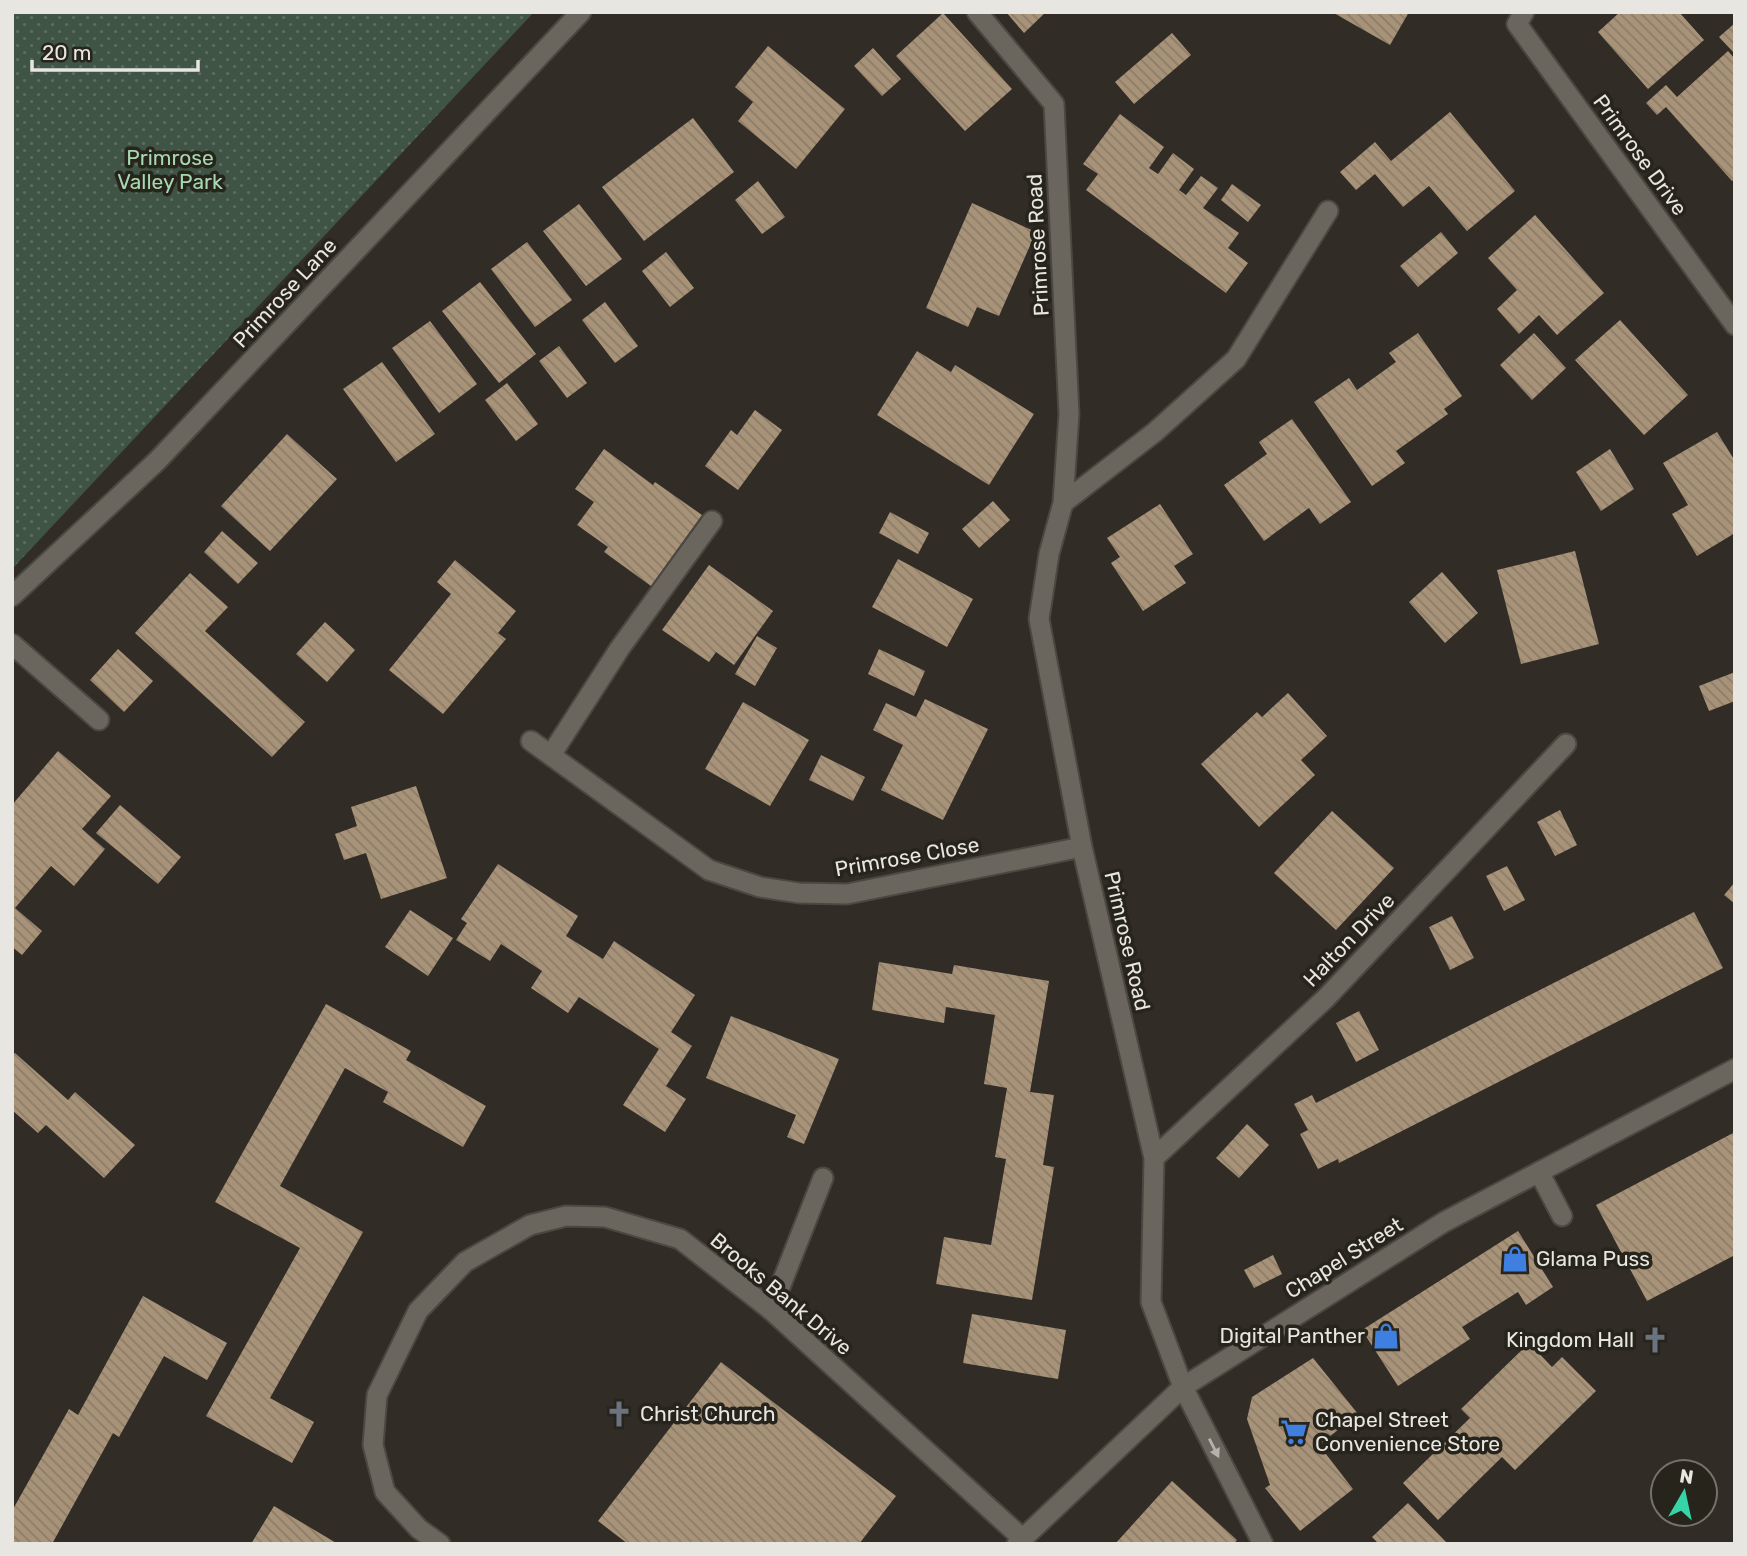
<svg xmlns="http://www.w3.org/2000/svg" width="1747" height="1556" font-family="Rubik,sans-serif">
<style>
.park{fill:url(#park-dots)}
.building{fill:url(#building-back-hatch)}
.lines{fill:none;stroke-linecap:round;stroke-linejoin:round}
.service-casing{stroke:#4b4841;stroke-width:23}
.minor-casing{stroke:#4b4841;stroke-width:23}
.tertiary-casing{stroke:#4b4841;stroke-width:23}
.service{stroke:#6a665e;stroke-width:19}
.minor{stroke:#6a665e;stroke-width:19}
.tertiary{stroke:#6a665e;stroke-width:19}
.oneway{fill:#b6b3ad}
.labels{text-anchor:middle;stroke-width:7;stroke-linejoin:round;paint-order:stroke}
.street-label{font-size:21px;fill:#e8e6e1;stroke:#27241c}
.park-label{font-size:21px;fill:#a6d9b2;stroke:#27241c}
.poi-label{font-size:21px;fill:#e8e6e1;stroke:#27241c;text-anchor:start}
</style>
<defs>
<pattern id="park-dots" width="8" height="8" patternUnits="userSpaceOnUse" patternTransform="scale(1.75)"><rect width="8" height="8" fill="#3f5444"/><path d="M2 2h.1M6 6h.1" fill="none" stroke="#5b6d5f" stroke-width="1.8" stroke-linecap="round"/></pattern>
<pattern id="building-back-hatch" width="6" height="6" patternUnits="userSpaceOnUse" patternTransform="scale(1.75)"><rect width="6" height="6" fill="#a89379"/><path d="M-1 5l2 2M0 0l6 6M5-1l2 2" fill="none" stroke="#8b7c69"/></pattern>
</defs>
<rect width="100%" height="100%" fill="#312d26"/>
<path class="park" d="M12 12H534L13 568H12Z"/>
<path class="building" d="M1006 12H1046L1024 33Z
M1332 12H1409L1390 45Z
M1620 12H1679L1704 40 1648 89 1598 32Z
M943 13 1012 89 965 131 896 56Z
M1735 23V51L1733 52 1719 37Z
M1172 33 1191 55 1134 104 1115 82Z
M768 46 845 109 796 169 738 121 753 102 735 87Z
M873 48 901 79 882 96 854 66Z
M1728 51 1735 59V179L1732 181 1666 107 1657 115 1646 103 1666 85 1677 97Z
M1450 112 1515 191 1467 231 1429 186 1403 207 1375 174 1356 190 1340 172 1375 142 1391 161Z
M1120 114 1164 147 1149 168 1158 174 1173 153 1194 169 1179 190 1186 195 1201 176 1218 188 1203 208 1239 233 1228 248 1248 263 1226 293 1086 190 1098 174 1083 164Z
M693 118 734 172 644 241 602 187Z
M758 181 785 217 762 234 735 200Z
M1232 184 1261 205 1248 222 1221 200Z
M972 203 1036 232 999 316 977 307 968 327 926 308Z
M579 204 622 259 586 286 543 231Z
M1535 215 1604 293 1557 335 1539 315 1519 334 1497 309 1517 290 1488 258Z
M1441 232 1458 253 1418 287 1400 266Z
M527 242 572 300 535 327 491 269Z
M666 252 694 288 670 307 642 271Z
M480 282 536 354 499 383 442 311Z
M605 302 638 346 615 363 582 320Z
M1620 320 1688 395 1644 435 1575 360Z
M430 321 477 384 439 413 392 348Z
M1418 333 1462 396 1444 409 1448 414 1396 451 1405 463 1372 486 1314 402 1349 378 1357 390 1396 362 1389 353Z
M1534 333 1566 368 1532 400 1500 365Z
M559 346 587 383 567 398 539 361Z
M917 351 951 372 955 365 1034 414 989 485 877 415Z
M382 362 435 434 396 462 343 389Z
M507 383 538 424 516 441 485 400Z
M755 410 782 430 738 490 705 466 731 430 737 435Z
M1292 419 1351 502 1320 524 1309 508 1264 541 1224 485 1267 454 1259 442Z
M1717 432 1735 461V533L1697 556 1672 514 1688 505 1663 463Z
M287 434 337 479 270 551 221 506Z
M604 449 653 485 655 482 702 515 651 586 604 552 608 547 577 525 594 502 575 489Z
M1610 449 1634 489 1601 511 1576 472Z
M993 501 1010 520 979 548 962 529Z
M1160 504 1193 554 1174 566 1186 583 1143 611 1111 563 1120 557 1107 538Z
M890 512 929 533 918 554 879 533Z
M222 531 258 563 238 584 204 552Z
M1575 551 1599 644 1521 664 1497 570Z
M898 559 973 599 947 647 872 607Z
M455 560 516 611 498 633 506 639 443 714 389 670 451 594 437 582Z
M709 565 773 611 734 665 716 652 709 662 662 630Z
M1442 572 1478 613 1445 643 1409 602Z
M190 573 228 607 205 631 305 722 272 757 135 633Z
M325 622 355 650 327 682 296 654Z
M757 636 777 648 755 686 735 674Z
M118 649 153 681 124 712 90 680Z
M879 649 925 671 914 696 868 674Z
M1735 672V701L1709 711 1699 686Z
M1288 693 1327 736 1301 760 1315 775 1259 827 1201 764 1257 712 1262 717Z
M925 699 988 729 943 820 881 790 903 745 873 730 886 703 916 717Z
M743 702 809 740 770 806 705 769Z
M58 751 111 796 82 829 105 849 74 886 51 866 15 908 42 931 22 955 12 947V805Z
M821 755 865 777 853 801 809 780Z
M416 786 447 878 381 899 366 853 344 860 335 834 357 826 351 807Z
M120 805 181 857 158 884 96 833Z
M1560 810 1577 845 1555 856 1537 822Z
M1332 811 1394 868 1336 930 1274 873Z
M498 864 578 916 566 936 603 959 614 941 695 995 671 1032 692 1046 666 1086 686 1099 665 1132 623 1105 659 1049 579 997 568 1013 531 988 542 971 501 944 490 961 456 940 467 923 461 919Z
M1507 866 1525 900 1504 911 1486 876Z
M1735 882V904L1724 895Z
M410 910 453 938 428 976 385 947Z
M1694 912 1723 968 1339 1163 1338 1159 1318 1169 1300 1134 1308 1130 1294 1104 1312 1095 1316 1103Z
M1452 916 1474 958 1450 970 1429 927Z
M879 962 952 974 954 965 1049 981 1030 1092 1054 1095 1043 1165 1054 1167 1032 1300 936 1284 944 1237 991 1245 1006 1159 995 1157 1007 1088 984 1084 995 1015 946 1007 944 1023 872 1010Z
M326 1004 411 1051 406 1060 486 1106 463 1147 383 1102 388 1092 345 1068 280 1186 363 1232 270 1398 314 1422 292 1463 206 1416 300 1248 215 1202Z
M1359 1011 1379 1050 1356 1062 1336 1023Z
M731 1016 839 1059 804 1144 787 1137 796 1115 706 1078Z
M15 1053 68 1100 75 1092 135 1145 104 1178 46 1125 38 1133 12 1110V1055Z
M1247 1124 1269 1145 1239 1178 1216 1158Z
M1735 1132V1255L1647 1301 1596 1205Z
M1518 1231 1553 1287 1526 1305 1518 1292 1462 1327 1470 1339 1398 1386 1362 1330Z
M1273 1255 1282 1274 1254 1288 1244 1270Z
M143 1296 227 1343 207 1380 164 1356 119 1437 113 1433 52 1544H12V1511L69 1409 78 1415Z
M972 1314 1066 1330 1058 1379 963 1363Z
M1529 1343 1552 1367 1562 1357 1596 1391 1515 1470 1502 1457 1438 1520 1403 1483 1470 1418 1461 1409Z
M1313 1358 1358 1414 1319 1445 1353 1489 1300 1531 1265 1488 1270 1485 1247 1419 1252 1397Z
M721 1362 896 1496 859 1544H628L598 1521Z
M1172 1481 1237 1540 1234 1544H1115Z
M1408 1503 1448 1544H1379L1372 1537Z
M274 1506 338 1544H251Z"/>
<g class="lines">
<g class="service-casing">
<path id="service" d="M12 644 99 720
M551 755 620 648 712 521
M1539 1172 1562 1216
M771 1310 823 1178"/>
</g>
<g class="minor-casing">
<path id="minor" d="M977 12 1054 104 1069 414 1063 503 1049 554 1039 619 1082 847 1154 1158 1151 1302 1183 1387 1263 1544
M1524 12 1517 24 1735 325
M1063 503 1155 432 1236 359 1328 211
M12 596 157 461 581 12
M531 741 709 870 760 887 799 893 847 894 1082 847
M1154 1158 1326 998 1566 744
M440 1544 419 1529 385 1492 373 1445 377 1395 418 1311 465 1262 530 1225 566 1216 605 1217 680 1239 771 1310 1022 1538"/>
</g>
<g class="tertiary-casing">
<path id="tertiary" d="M1017 1544 1183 1387 1444 1222 1735 1069"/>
</g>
<use href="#service" class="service"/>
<use href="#minor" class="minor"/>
<use href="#tertiary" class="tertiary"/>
</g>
<defs><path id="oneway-solid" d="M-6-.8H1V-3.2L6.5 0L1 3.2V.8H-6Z" transform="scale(1.75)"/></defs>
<use class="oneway" href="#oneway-solid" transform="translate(1214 1448) rotate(63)"/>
<defs>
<g id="shop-bare" transform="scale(2.1)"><path d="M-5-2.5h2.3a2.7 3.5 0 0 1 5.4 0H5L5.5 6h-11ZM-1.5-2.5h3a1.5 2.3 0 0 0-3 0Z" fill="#3f7fe0" stroke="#27241c" stroke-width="2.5" paint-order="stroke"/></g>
<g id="church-bare" transform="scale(2.1)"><path d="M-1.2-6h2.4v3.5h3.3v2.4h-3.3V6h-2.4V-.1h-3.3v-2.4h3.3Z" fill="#6b7280" stroke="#27241c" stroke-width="2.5" paint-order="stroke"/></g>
<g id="supermarket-bare" transform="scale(2.1)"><path d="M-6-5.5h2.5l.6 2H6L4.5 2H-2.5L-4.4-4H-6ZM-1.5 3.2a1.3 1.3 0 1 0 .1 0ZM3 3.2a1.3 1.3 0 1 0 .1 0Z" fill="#3f7fe0" stroke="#27241c" stroke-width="2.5" paint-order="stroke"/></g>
</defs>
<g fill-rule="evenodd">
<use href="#shop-bare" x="1515" y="1259"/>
<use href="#shop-bare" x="1386" y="1336"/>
<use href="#church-bare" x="1655" y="1340"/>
<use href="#church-bare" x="619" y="1414"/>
<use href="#supermarket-bare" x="1294" y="1432"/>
</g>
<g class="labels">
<g class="street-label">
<text transform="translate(1640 155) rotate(54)" y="7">Primrose Drive</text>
<text transform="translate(1038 245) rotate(-93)" y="7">Primrose Road</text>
<text transform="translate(285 293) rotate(-47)" y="7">Primrose Lane</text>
<text transform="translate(907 857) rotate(-10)" y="7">Primrose Close</text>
<text transform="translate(1349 940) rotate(-46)" y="7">Halton Drive</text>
<text transform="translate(1127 941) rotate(77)" y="7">Primrose Road</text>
<text transform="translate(1344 1258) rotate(-32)" y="7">Chapel Street</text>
<text transform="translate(781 1294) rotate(40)" y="7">Brooks Bank Drive</text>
</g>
<g class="park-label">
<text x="170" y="165">Primrose<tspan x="170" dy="24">Valley Park</tspan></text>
</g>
<g class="poi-label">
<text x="1536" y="1266">Glama Puss</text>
<text x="1365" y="1343" text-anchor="end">Digital Panther</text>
<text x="1634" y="1347" text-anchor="end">Kingdom Hall</text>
<text x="640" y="1421">Christ Church</text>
<text x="1315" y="1427">Chapel Street<tspan x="1315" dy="24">Convenience Store</tspan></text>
</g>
</g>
<rect width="1747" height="1556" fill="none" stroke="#e8e6e1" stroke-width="28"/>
<g transform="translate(1684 1493) rotate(9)"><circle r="33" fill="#27241c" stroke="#74726b" stroke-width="2"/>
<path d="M0-5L12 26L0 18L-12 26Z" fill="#36d4a7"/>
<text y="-10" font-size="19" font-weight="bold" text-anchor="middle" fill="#e8e6e1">N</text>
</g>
<path d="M32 60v10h166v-10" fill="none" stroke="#e8e6e1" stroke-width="3.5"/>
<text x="42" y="60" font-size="21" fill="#e8e6e1" stroke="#27241c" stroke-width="5" paint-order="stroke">20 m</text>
</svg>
